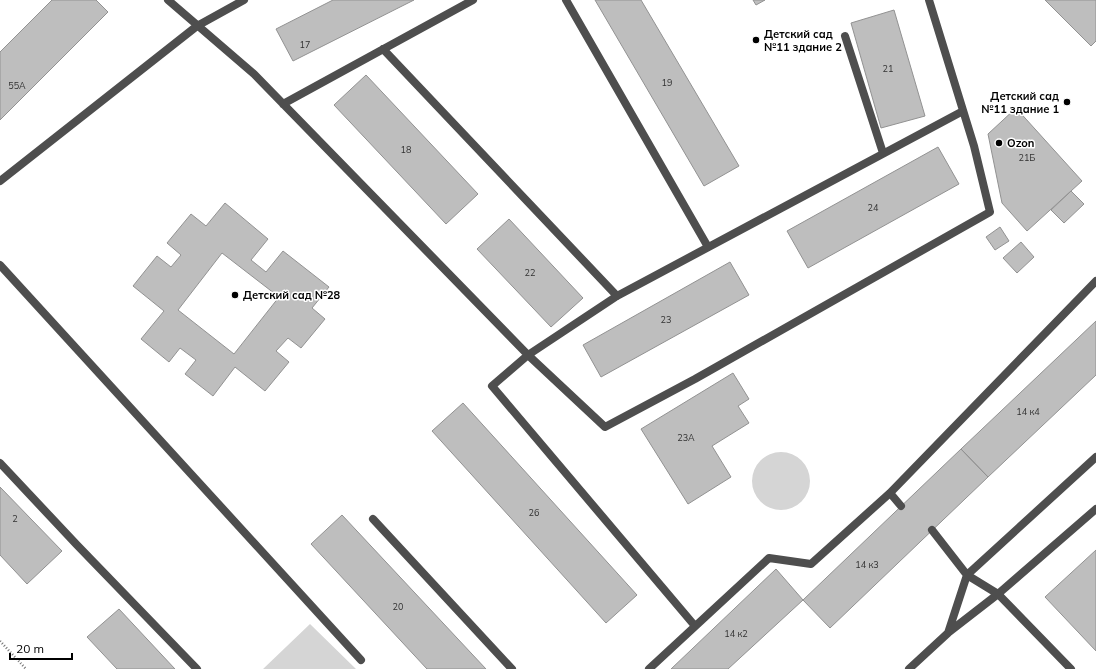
<svg xmlns="http://www.w3.org/2000/svg" width="1096" height="669" font-family="Mulish,sans-serif">
<style>
.green{fill:#d5d5d5}
.building{fill:#bebebe;stroke:#929292;fill-rule:evenodd}
.lines{fill:none;stroke-linecap:round;stroke-linejoin:round}
.path{stroke:#707070;stroke-width:2.5;stroke-dasharray:1 2;stroke-linecap:butt}
.lane{stroke:#4e4e4e;stroke-width:8}
.street{stroke:#4e4e4e;stroke-width:8}
.poi-dot{fill:#000;stroke:#fff;stroke-width:1.5}
.labels{text-anchor:middle;stroke-width:3;stroke-linejoin:round;paint-order:stroke}
.number-label{font-size:9px;fill:#303030}
.poi-label{font-size:11px;font-weight:bold;fill:#000;stroke:#fff;text-anchor:start}
</style>
<rect width="100%" height="100%" fill="#fff"/>
<path class="green" d="M752 481a29 29 0 1 1 58 0a29 29 0 1 1-58 0Z
M310 624 356 669H263Z"/>
<path class="building" d="M52 0H96L108 12 0 120V52Z
M333 0H414L293 61 276 29Z
M595 0H641L739 166 704 186Z
M753 0H765L756 5Z
M1045 0H1096V41L1091 46Z
M894 10 925 116 881 128 851 23Z
M366 75 478 194 446 224 334 105Z
M1016 108 1082 181 1027 231 1002 203 988 134Z
M938 147 959 184 808 268 787 231Z
M1071 191 1084 204 1064 223 1051 210Z
M225 203 268 239 251 260 266 272 283 251 329 287 312 308 325 319 301 348 288 338 276 351 289 362 265 391 235 367 213 396 185 374 196 360 180 348 169 362 141 339 164 311 133 286 157 256 171 267 181 255 167 243 191 214 206 226ZM222 253 279 297 234 354 178 310Z
M509 219 583 298 551 327 477 249Z
M1000 227 1009 241 995 250 986 237Z
M1021 242 1034 257 1017 273 1003 258Z
M730 262 749 295 601 377 583 345Z
M1096 321V375L988 477 961 449Z
M733 373 749 399 738 406 749 423 712 446 731 477 688 504 641 429Z
M463 403 637 595 606 623 432 431Z
M961 449 988 477 830 628 803 600Z
M0 487 62 551 27 584 0 555Z
M342 515 486 669H427L311 544Z
M1096 550V651L1045 597Z
M776 569 803 600 728 669H671Z
M119 609 175 669H117L87 637Z"/>
<g class="lines">
<path class="path" d="M0 641 26 669"/>
<path class="lane" d="M168 0 254 74 528 355 605 427 695 379 990 212 974 146 929 0
M566 0 708 247
M845 36 883 153
M383 49 617 296
M283 104 473 0
M0 181 197 26
M0 265 361 660
M0 463 77 545 197 669
M890 493 901 506
M373 519 512 669
M932 530 967 575 998 594 1071 669
M695 626 492 386 528 355 617 296 963 111
M949 632 998 594 1096 509
M649 669 769 558 811 564 890 493 1096 281
M909 669 948 633 967 575 1096 457"/>
<path class="street" d="M197 26 244 0"/>
</g>
<g class="poi-dot">
<circle cx="756" cy="40" r="4"/>
<circle cx="1067" cy="102" r="4"/>
<circle cx="999" cy="143" r="4"/>
<circle cx="235" cy="295" r="4"/>
</g>
<g class="labels">
<g class="number-label">
<text x="305" y="48">17</text>
<text x="888" y="72">21</text>
<text x="667" y="86">19</text>
<text x="17" y="89">55А</text>
<text x="406" y="153">18</text>
<text x="1027" y="161">21Б</text>
<text x="873" y="211">24</text>
<text x="530" y="276">22</text>
<text x="666" y="323">23</text>
<text x="1028" y="415">14 к4</text>
<text x="686" y="441">23А</text>
<text x="534" y="516">26</text>
<text x="15" y="522">2</text>
<text x="867" y="568">14 к3</text>
<text x="398" y="610">20</text>
<text x="736" y="637">14 к2</text>
</g>
<g class="poi-label">
<text x="764" y="38">Детский сад<tspan x="764" dy="13">№11 здание 2</tspan></text>
<text x="1059" y="100" text-anchor="end">Детский сад<tspan x="1059" dy="13">№11 здание 1</tspan></text>
<text x="1007" y="147">Ozon</text>
<text x="243" y="299">Детский сад №28</text>
</g>
</g>
<path d="M10 653v6h62v-6" fill="none" stroke="#000000" stroke-width="2"/>
<text x="16" y="653" font-size="12" fill="#000000" stroke="#ffffff" stroke-width="3" paint-order="stroke">20 m</text>
</svg>
